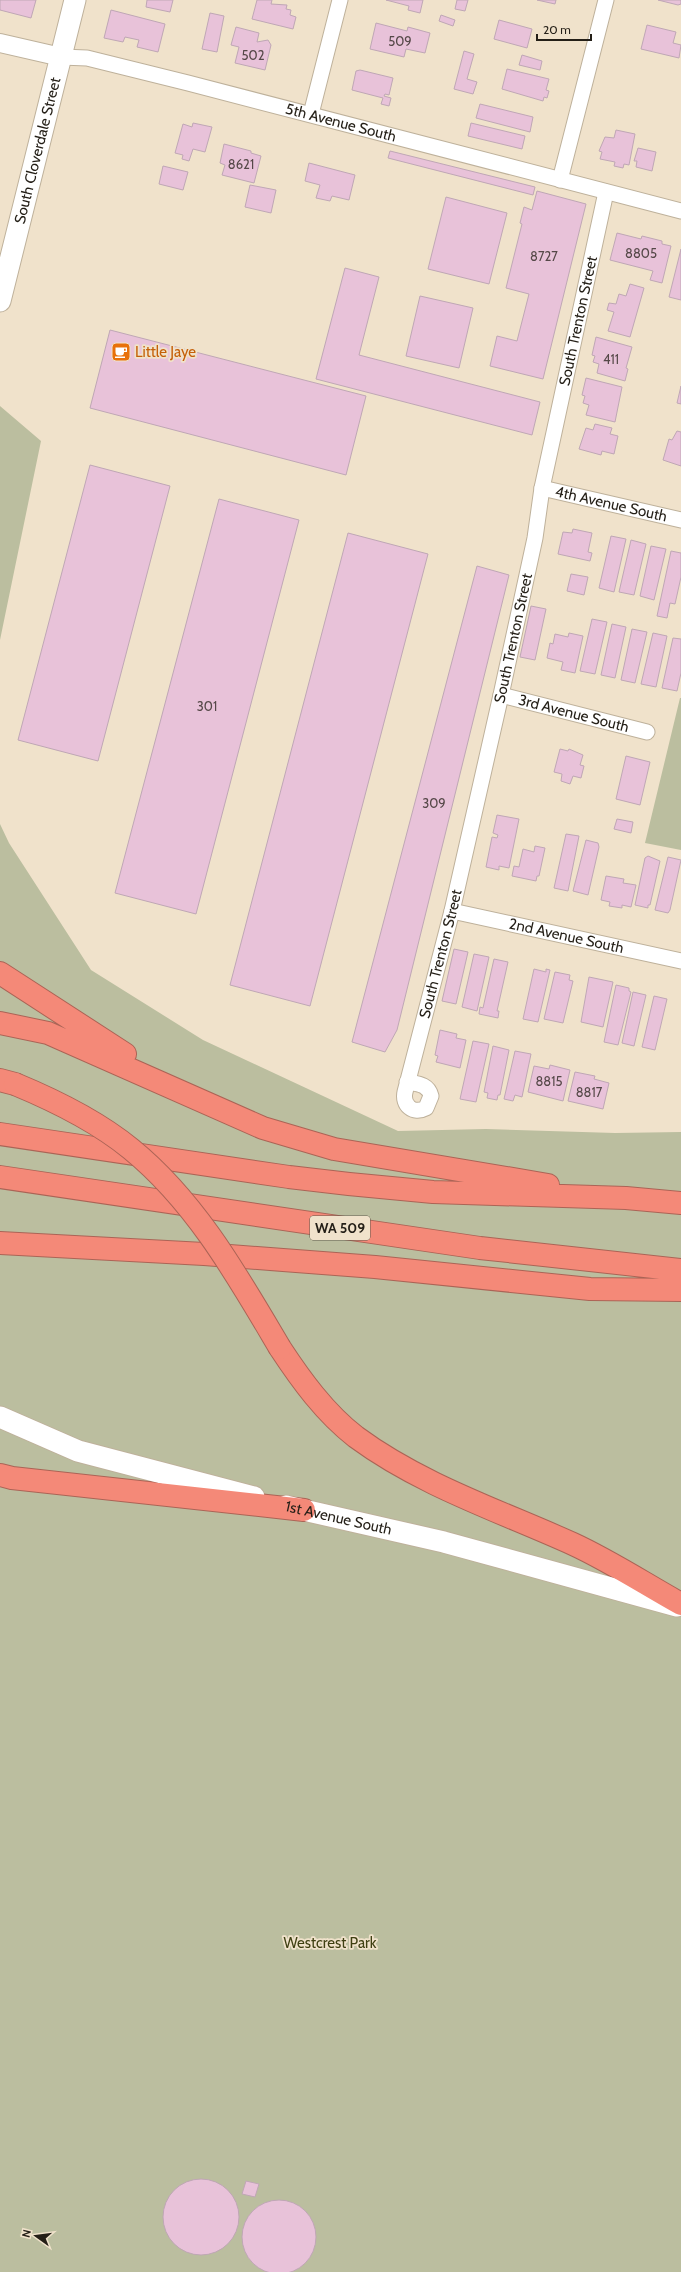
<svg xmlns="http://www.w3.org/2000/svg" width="681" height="2272" font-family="Cabin,sans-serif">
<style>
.green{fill:#bbbe9f}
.building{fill:#e8c2d9;stroke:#bfa7b5}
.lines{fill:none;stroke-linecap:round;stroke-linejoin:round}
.minor-casing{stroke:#beb19b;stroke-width:17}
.tertiary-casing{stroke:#beb19b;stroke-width:20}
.secondary-casing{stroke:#beb19b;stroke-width:23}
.motorway-casing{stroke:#ab6456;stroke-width:24}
.minor{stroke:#fff;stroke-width:15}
.tertiary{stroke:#fff;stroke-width:18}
.secondary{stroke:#fff;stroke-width:21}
.motorway{stroke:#f48978;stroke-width:22}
.motorway-bridge-casing{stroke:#ab6456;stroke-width:24;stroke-linecap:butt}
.motorway-bridge{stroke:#f48978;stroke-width:22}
.labels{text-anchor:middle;stroke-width:3.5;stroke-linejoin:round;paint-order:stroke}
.number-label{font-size:13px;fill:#554848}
.shield{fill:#f0e2cb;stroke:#615a4d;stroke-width:1}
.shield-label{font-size:14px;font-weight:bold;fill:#241f17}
.street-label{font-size:15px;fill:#241f17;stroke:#f0e2cb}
.food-label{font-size:15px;fill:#c56008;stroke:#f0e2cb;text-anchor:start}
.park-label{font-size:15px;fill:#3f4012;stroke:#f0e2cb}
</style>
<rect width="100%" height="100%" fill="#f0e2cb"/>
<path class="green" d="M0 406 41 441 0 640Z
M680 698H681V850L645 843Z
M0 824 9 843 91 970 203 1040 398 1131 486 1129 615 1133 681 1132V2272H0Z"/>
<path class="building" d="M0 0H36L31 18 0 10Z
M147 0H173L170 12 146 7Z
M257 0H272L271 4 287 5 286 9 291 10 290 15 296 17 293 29 252 19Z
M386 0H423L420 13 408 10 409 6Z
M457 0H468L465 11 455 9Z
M537 0H556L555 4Z
M658 0H681V4L678 5Z
M111 10 165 24 158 52 137 47 139 40 125 37 123 42 104 38Z
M210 13 224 16 217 52 202 49Z
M441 15 455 20 453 26 439 21Z
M499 20 532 29 527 48 494 39Z
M376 23 407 31 408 27 430 33 425 53 406 49 404 57 370 49Z
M647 25 676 32 673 43 681 45 679 58 641 49Z
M236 27 259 33 257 42 268 40 271 45 265 70 235 63 239 47 231 45Z
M464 51 474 54 467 79 477 82 473 94 454 89Z
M522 55 542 61 540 70 519 65Z
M507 69 549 79 546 90 549 91 547 98 544 97 543 101 502 89Z
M360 70 393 78 389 95 385 94 384 96 391 98 389 106 381 104 383 98 352 90 356 71Z
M480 104 533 117 530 132 476 118Z
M193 123 212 127 205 152 193 149 189 161 182 159 183 155 175 153 183 124 192 127Z
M471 123 525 136 522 149 468 136Z
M616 130 635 134 629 165 624 164 623 168 614 166 615 162 600 159 602 152 599 151 605 137 614 138Z
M224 144 251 151V153L261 156 254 183 222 175 225 165 220 163Z
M638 148 656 152 652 171 636 167 637 161H634Z
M390 151 535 187 533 195 388 158Z
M309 163 355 175 349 200 332 196 330 201 316 198 320 185 305 181Z
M163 166 188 172 183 190 159 184Z
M250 185 276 190 271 213 245 207Z
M537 191 586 204 543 379 490 366 497 336 517 341 529 294 506 288 522 224 520 223 524 207 532 210Z
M446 197 507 213 489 284 428 269Z
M617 233 641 239 642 236 662 241V244L671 246 662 283 650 280 653 271 610 260Z
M681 249V300L669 297Z
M345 268 379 277 359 355 540 402 532 435 316 379Z
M630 284 644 288 630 337 608 331 614 312 607 310 609 303 616 304 619 294 626 296Z
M420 296 473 308 459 368 406 356Z
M110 330 366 396 346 475 90 408Z
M596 337 632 347 626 368 628 369 625 381 597 373 599 364 593 362 595 356 592 355Z
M586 378 622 387 615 422 586 415 589 405 583 403 585 396 582 395Z
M681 386V404L677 403Z
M595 424 612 428 610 434 618 436 614 454 602 451 601 455 579 449 586 428 593 430Z
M677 431 681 432V466L663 460 669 439 672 440Z
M90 465 170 486 98 761 18 740Z
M219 499 299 520 196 914 115 893Z
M573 529 592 533 588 552 592 553 590 561 558 554 563 532 572 533Z
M348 533 428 554 310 1006 230 985Z
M611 536 626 539 614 592 599 588Z
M631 540 646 544 634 595 619 592Z
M651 546 666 549 654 600 640 596Z
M671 551 681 553V577L675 604 670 603 667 618 657 616Z
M477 566 509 575 397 1030 385 1052 352 1042Z
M571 574 588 577 584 595 567 591Z
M531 606 546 609 535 660 520 657Z
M592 619 607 622 595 674 580 671Z
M612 624 626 627 615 678 601 675Z
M632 629 647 632 635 683 621 680Z
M569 633 583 636 575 673 561 670 563 662 547 658 550 643 553 644 555 634 568 637Z
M653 633 667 636 656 687 641 684Z
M673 638 681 639V673L677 691 662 688Z
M560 749 568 751 569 749 583 755 580 765 584 766 581 778 573 776 570 784 561 781 562 774 554 772Z
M626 756 650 762 640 805 616 799Z
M497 815 519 819 509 868 499 866V870L486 867 492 837 497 838 498 835 493 833Z
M617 819 633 822 631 833 614 829Z
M566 834 579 836 568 891 554 888Z
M586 840 598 843 599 847 588 895 573 891Z
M535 846 545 848 539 876H537L536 881 512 876 514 866 519 867 523 849 534 852Z
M648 856 660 861 650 905H648V908L635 905 645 858Z
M668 857 681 860 670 910 668 913 655 910Z
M606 876 624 879 623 883 636 885 631 907 622 905V908L609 906 610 902 601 900Z
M454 949 468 952 456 1004 442 1001Z
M474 954 489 957 477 1011 462 1007Z
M494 959 508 962 497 1011H499L498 1018 479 1014 480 1007 483 1008Z
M534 969 546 972V969L550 970 538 1022 523 1019Z
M555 972 570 975 569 980 573 981 563 1023 544 1019Z
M589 977 613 982 603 1027 581 1022Z
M616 985 629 988V991L631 992 618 1045 604 1042Z
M633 992 646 995 634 1046 622 1043Z
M654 996 667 999 655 1050 642 1047Z
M440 1030 457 1034 456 1038 466 1040 460 1068 436 1062 438 1056 435 1055Z
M473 1041 489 1044 476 1102 460 1099Z
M493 1046 509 1050 500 1095H498L497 1100 487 1098 488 1093 484 1092Z
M515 1051 531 1054 522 1097 515 1095 513 1101 504 1099Z
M550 1065 570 1070 563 1101 528 1092 534 1066 549 1069Z
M575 1072 595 1076 594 1079 609 1083 603 1109 568 1101Z
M163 2217a38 38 0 1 1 76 0a38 38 0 1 1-76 0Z
M246 2181 259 2184 255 2197 242 2194Z
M242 2237a37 37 0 1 1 74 0a37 37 0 1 1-74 0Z"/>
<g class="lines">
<g class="minor-casing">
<g id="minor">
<path id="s1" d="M61 57 87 58 188 83 681 211"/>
<path d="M311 114 340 0"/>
<path d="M560 180 606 0"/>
<path id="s2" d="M542 488 681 520"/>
<path id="s3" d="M501 695 647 732"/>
<path id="s4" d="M452 911 681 961"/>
<path id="s5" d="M407 1082C418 1084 428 1084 431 1096L426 1108C413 1115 402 1105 405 1092L452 911 501 695 535 538 542 488 606 192"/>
</g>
</g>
<g class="tertiary-casing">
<path id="tertiary" d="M0 43 61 57"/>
</g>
<g class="secondary-casing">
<g id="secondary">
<path id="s6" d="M0 301 75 0"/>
<path d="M0 1417 78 1451 254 1497"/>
<path id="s7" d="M286 1506 444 1542 677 1606"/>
</g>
</g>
<g class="motorway-casing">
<path id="motorway" d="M0 973 125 1054
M0 1023 48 1033 263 1128 334 1149 548 1185
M0 1080 15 1084
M0 1134 289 1177 349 1184 433 1192 626 1198 681 1203
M0 1177 480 1248 681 1270
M0 1243 204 1254 375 1267 590 1289 681 1290
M280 1348C301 1380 325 1413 356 1437 421 1485 500 1511 573 1544 610 1561 645 1584 681 1604
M0 1475 12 1478 304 1510"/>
</g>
<use href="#minor" class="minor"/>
<use href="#tertiary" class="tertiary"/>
<use href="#secondary" class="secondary"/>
<use href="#motorway" class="motorway"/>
<g class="motorway-bridge-casing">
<path id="motorway-bridge" d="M15 1084C56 1101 97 1121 131 1149 196 1202 238 1277 280 1348"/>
</g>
<use href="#motorway-bridge" class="motorway-bridge"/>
</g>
<defs>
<g id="cafe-square" transform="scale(1)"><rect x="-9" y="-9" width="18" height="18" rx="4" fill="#e8710a" stroke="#f0e2cb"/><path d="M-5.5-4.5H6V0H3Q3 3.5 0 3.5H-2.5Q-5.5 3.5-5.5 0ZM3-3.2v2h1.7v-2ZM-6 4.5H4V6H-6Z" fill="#fff"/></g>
</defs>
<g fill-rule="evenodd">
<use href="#cafe-square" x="121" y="352"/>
</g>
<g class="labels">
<g class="number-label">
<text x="400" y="46">509</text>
<text x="253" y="60">502</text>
<text x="241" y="169">8621</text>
<text x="641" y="258">8805</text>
<text x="544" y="261">8727</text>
<text x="611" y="364">411</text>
<text x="207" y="711">301</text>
<text x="434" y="808">309</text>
<text x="549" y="1086">8815</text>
<text x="589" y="1097">8817</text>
</g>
<rect class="shield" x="310" y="1216" width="60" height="24" rx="3"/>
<g class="shield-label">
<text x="340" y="1233">WA 509</text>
</g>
<g class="street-label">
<text dy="5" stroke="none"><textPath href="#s1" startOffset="288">5th Avenue South</textPath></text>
<text dy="5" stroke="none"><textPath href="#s6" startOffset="155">South Cloverdale Street</textPath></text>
<text dy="5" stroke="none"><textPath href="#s5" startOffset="868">South Trenton Street</textPath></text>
<text dy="5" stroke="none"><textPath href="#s2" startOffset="71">4th Avenue South</textPath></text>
<text dy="5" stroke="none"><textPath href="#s5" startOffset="544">South Trenton Street</textPath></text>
<text dy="5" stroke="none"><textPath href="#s3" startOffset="75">3rd Avenue South</textPath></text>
<text dy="5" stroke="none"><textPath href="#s4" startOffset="117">2nd Avenue South</textPath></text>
<text dy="5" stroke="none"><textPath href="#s5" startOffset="220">South Trenton Street</textPath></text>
<text dy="5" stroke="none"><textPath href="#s7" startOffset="54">1st Avenue South</textPath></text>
</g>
<g class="food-label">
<text x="135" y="357">Little Jaye</text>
</g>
<g class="park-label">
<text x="330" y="1948">Westcrest Park</text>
</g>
</g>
<g transform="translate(36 2236) rotate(284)" stroke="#f0e2cb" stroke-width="3" paint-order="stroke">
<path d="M0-3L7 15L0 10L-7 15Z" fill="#241f17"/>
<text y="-6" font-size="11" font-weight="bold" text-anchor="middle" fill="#241f17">N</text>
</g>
<path d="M537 34v6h54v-6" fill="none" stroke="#241f17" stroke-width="2"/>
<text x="543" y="34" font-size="12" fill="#241f17" stroke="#f0e2cb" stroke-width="3" paint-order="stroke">20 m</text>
</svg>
